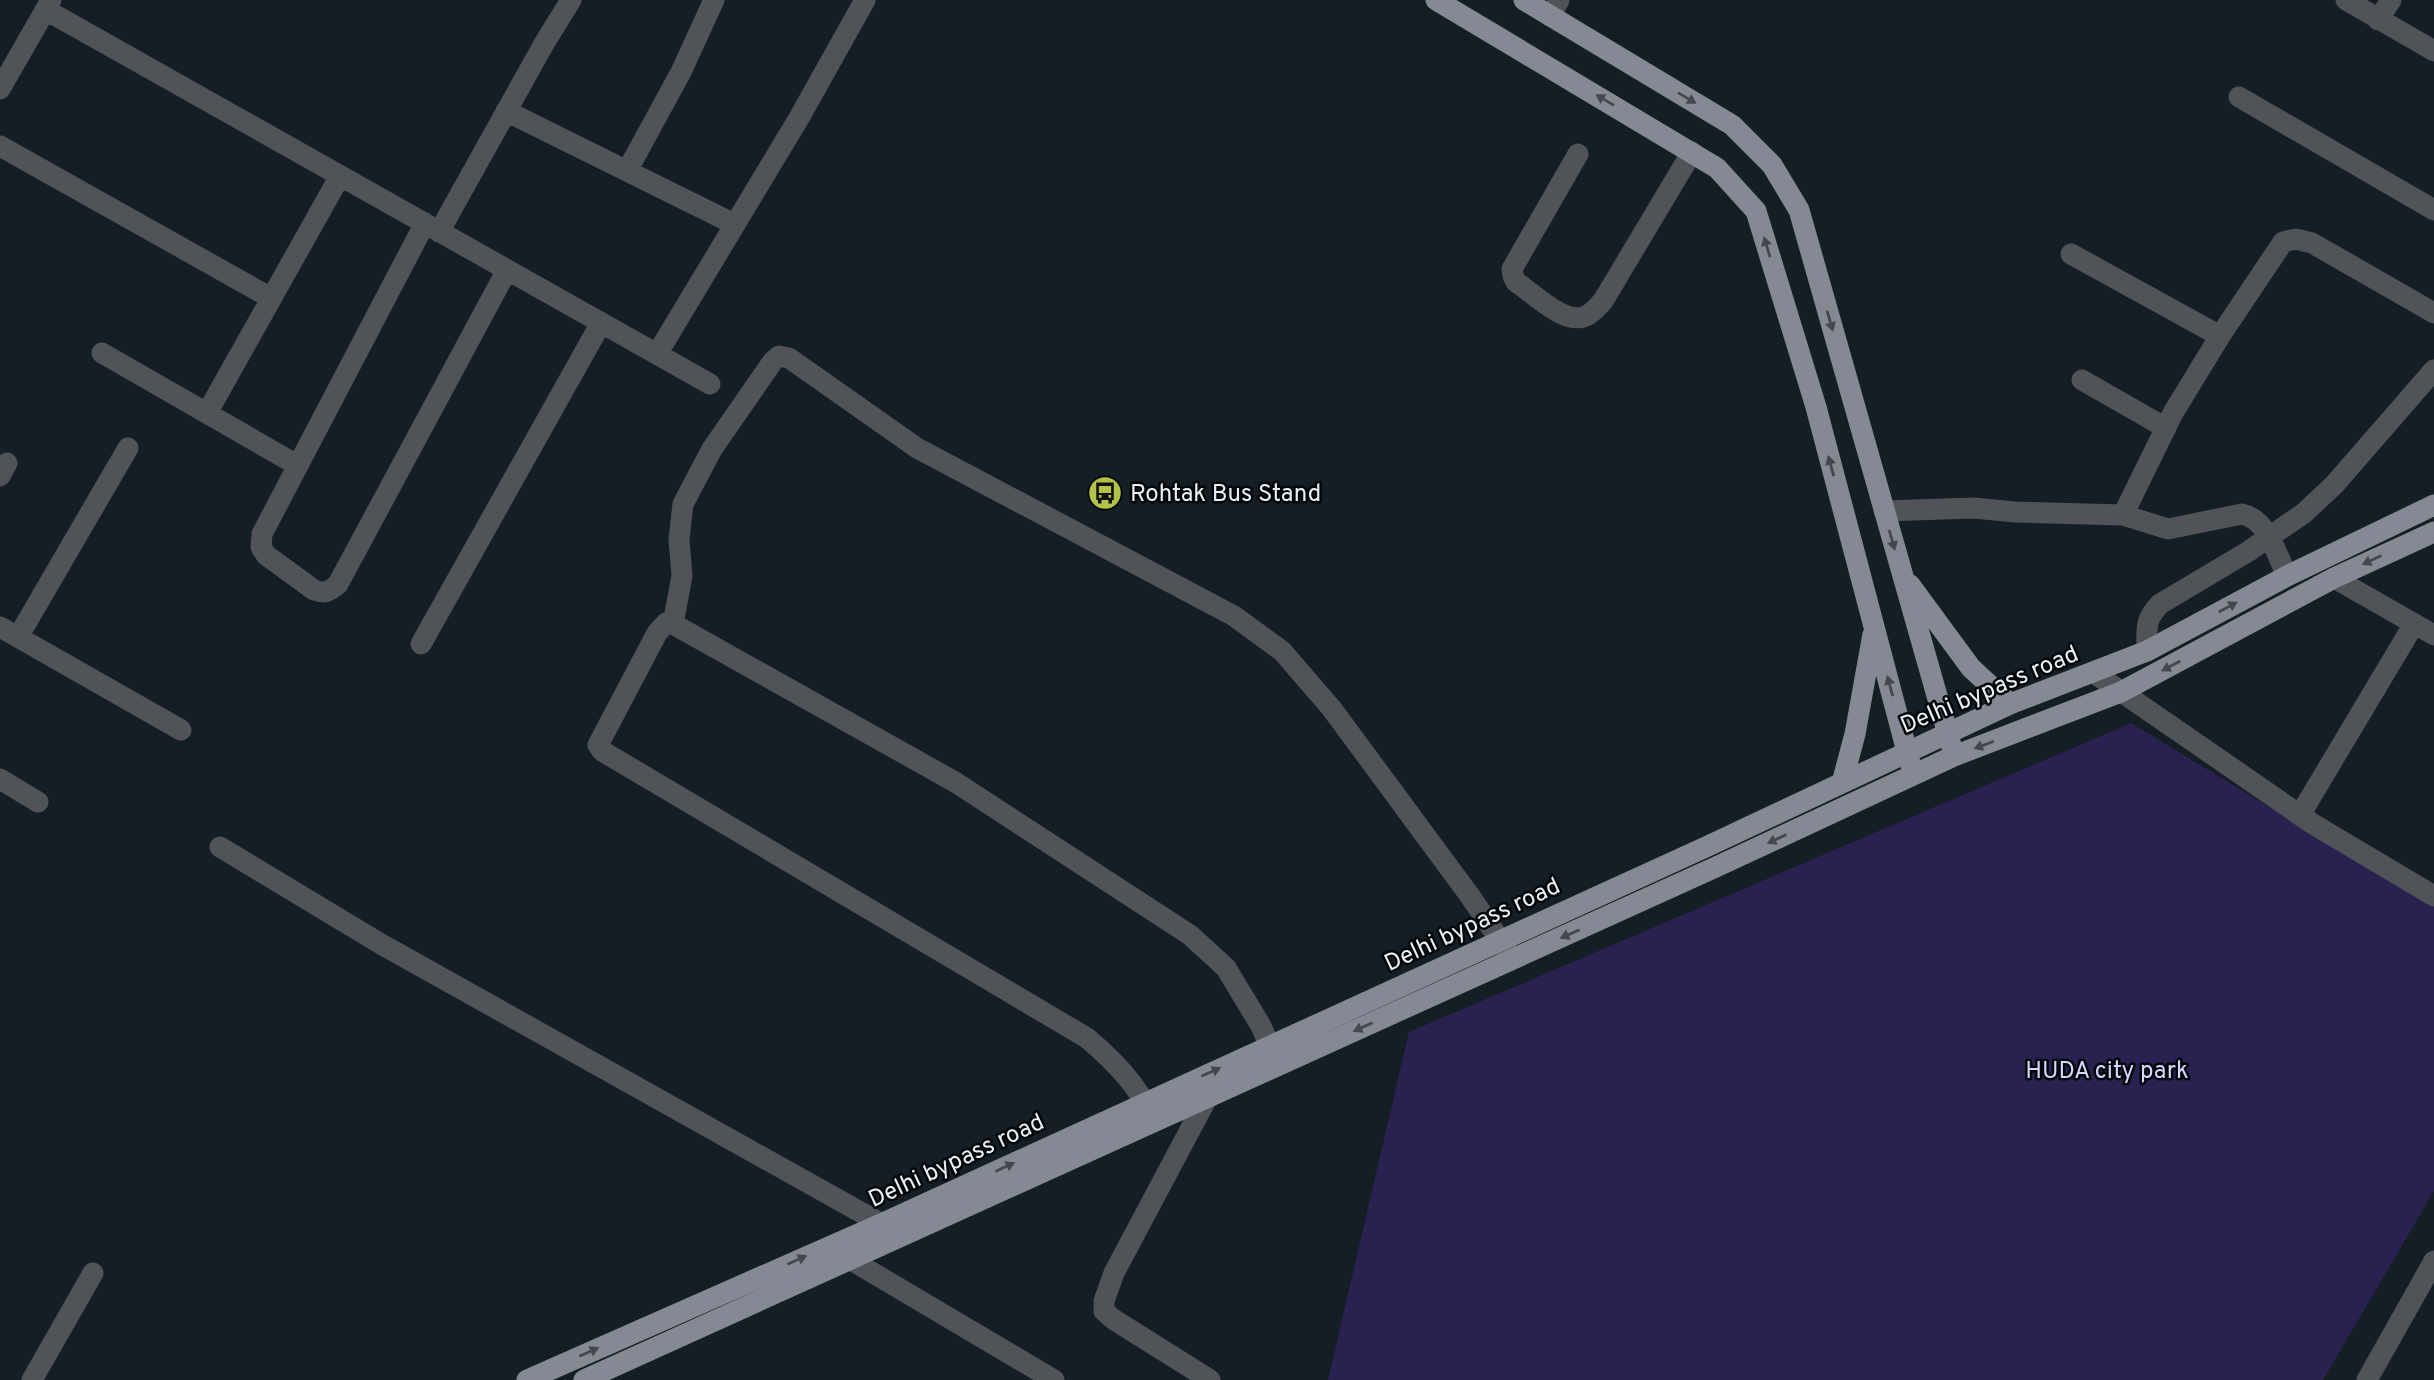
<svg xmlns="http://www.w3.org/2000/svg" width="2434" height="1380" font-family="Overpass,sans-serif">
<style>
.green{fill:#292251}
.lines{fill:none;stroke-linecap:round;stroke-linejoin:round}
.minor{stroke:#505357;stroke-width:21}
.major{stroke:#848993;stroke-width:21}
.oneway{fill:#44484e}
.labels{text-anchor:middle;stroke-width:5;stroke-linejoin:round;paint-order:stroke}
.poi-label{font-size:24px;fill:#eaf1f6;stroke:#04070a;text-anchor:start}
.street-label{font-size:24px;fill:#eaf1f6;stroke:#04070a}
.park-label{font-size:24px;fill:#d7d6fd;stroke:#04070a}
</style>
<rect width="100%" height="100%" fill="#141e24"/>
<path class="green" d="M2131 723 2434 907V1191L2323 1380H1328L1409 1032Z"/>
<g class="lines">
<path class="minor" d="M2346 0 2434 51
M46 10 710 384
M1550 16 1559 0
M2378 20 2391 0
M0 89 51 0
M2239 97 2434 210
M506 111 734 224
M0 146 271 298
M1578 154 1512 269 1513 276 1516 282C1533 293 1565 326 1586 316 1593 313 1598 306 1603 301L1692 152
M627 171 681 72 714 0
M425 223 262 534 261 547 266 555 314 590C325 594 329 592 338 584L507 270
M439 232 545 42 571 0
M2071 254 2220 336
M102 353 297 465
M657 354 799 118 865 0
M2082 380 2166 428
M207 413 340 176
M0 476 7 463
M1884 511 1974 508 2015 512 2123 515 2173 413 2220 336 2283 242 2296 239 2312 243 2434 313
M2123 515 2168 529 2242 514C2267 519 2277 555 2287 576
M2334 578 2434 635
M673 624 682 576 679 539 683 504 712 449 773 361 779 356 789 358 917 448 1234 616 1282 651 1332 709 1470 896 1510 955
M0 627 181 730
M18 637 128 448
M421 644 601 323
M2147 651C2147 630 2144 620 2160 604L2249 551 2304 513 2334 485 2434 370
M2094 673 2313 824 2434 896
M0 779 38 802
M2300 815 2414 624
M220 847 381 944 896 1232
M1207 1098 1114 1273 1104 1301V1311L1113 1319 1210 1380
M1152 1117C1138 1085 1113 1060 1087 1038L602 751 598 745 657 633 666 623 673 624 955 782 1190 935 1226 968 1261 1026 1277 1062
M836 1251 1054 1380
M32 1380 93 1273
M2367 1380 2434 1261"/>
<path class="major" d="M1436 0 1717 168 1756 211 1816 407 1910 763
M1524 0 1732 125 1772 165 1799 210 1951 745
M1910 585 1971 668 2010 704
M1842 783 1855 734 1873 634
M527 1380 883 1223 1708 846 2010 704 2147 651 2287 576 2434 505
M584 1380 1716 867 1954 756 2121 692 2334 578 2434 532"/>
</g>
<defs><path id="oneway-solid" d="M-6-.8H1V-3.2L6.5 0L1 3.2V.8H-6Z" transform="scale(1.75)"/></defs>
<g class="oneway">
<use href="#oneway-solid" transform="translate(1687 98) rotate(31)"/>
<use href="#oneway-solid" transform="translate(1605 100) rotate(-149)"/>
<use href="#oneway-solid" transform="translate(1767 247) rotate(-107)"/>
<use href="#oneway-solid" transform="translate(1830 321) rotate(74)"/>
<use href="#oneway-solid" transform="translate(1831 466) rotate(-105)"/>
<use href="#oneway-solid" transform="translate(1892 540) rotate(74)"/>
<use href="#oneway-solid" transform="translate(2372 560) rotate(155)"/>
<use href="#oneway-solid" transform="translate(2228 607) rotate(-28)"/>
<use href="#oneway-solid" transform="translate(2171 666) rotate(152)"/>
<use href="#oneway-solid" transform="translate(1890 686) rotate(-105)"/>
<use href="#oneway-solid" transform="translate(1984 745) rotate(159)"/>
<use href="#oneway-solid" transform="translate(1777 839) rotate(155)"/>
<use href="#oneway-solid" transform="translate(1570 934) rotate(156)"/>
<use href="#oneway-solid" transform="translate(1363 1027) rotate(156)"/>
<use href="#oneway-solid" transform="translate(1211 1072) rotate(-24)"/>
<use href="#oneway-solid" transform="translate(1005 1167) rotate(-25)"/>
<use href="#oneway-solid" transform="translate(797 1260) rotate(-24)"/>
<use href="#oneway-solid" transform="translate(589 1352) rotate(-24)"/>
</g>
<defs>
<g id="bus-disc" transform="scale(1.75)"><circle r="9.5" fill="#b4c24a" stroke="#04070a"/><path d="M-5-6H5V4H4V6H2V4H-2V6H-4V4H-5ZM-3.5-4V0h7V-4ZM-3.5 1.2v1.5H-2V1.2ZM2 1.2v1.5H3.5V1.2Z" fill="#111"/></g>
</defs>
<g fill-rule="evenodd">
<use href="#bus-disc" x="1105" y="493"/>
</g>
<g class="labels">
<g class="poi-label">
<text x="1130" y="501">Rohtak Bus Stand</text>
</g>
<g class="street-label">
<text transform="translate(1989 689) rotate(-23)" y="8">Delhi bypass road</text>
<text transform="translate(1472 924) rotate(-25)" y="8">Delhi bypass road</text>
<text transform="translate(956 1160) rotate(-25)" y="8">Delhi bypass road</text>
</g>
<g class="park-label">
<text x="2107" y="1078">HUDA city park</text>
</g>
</g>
</svg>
